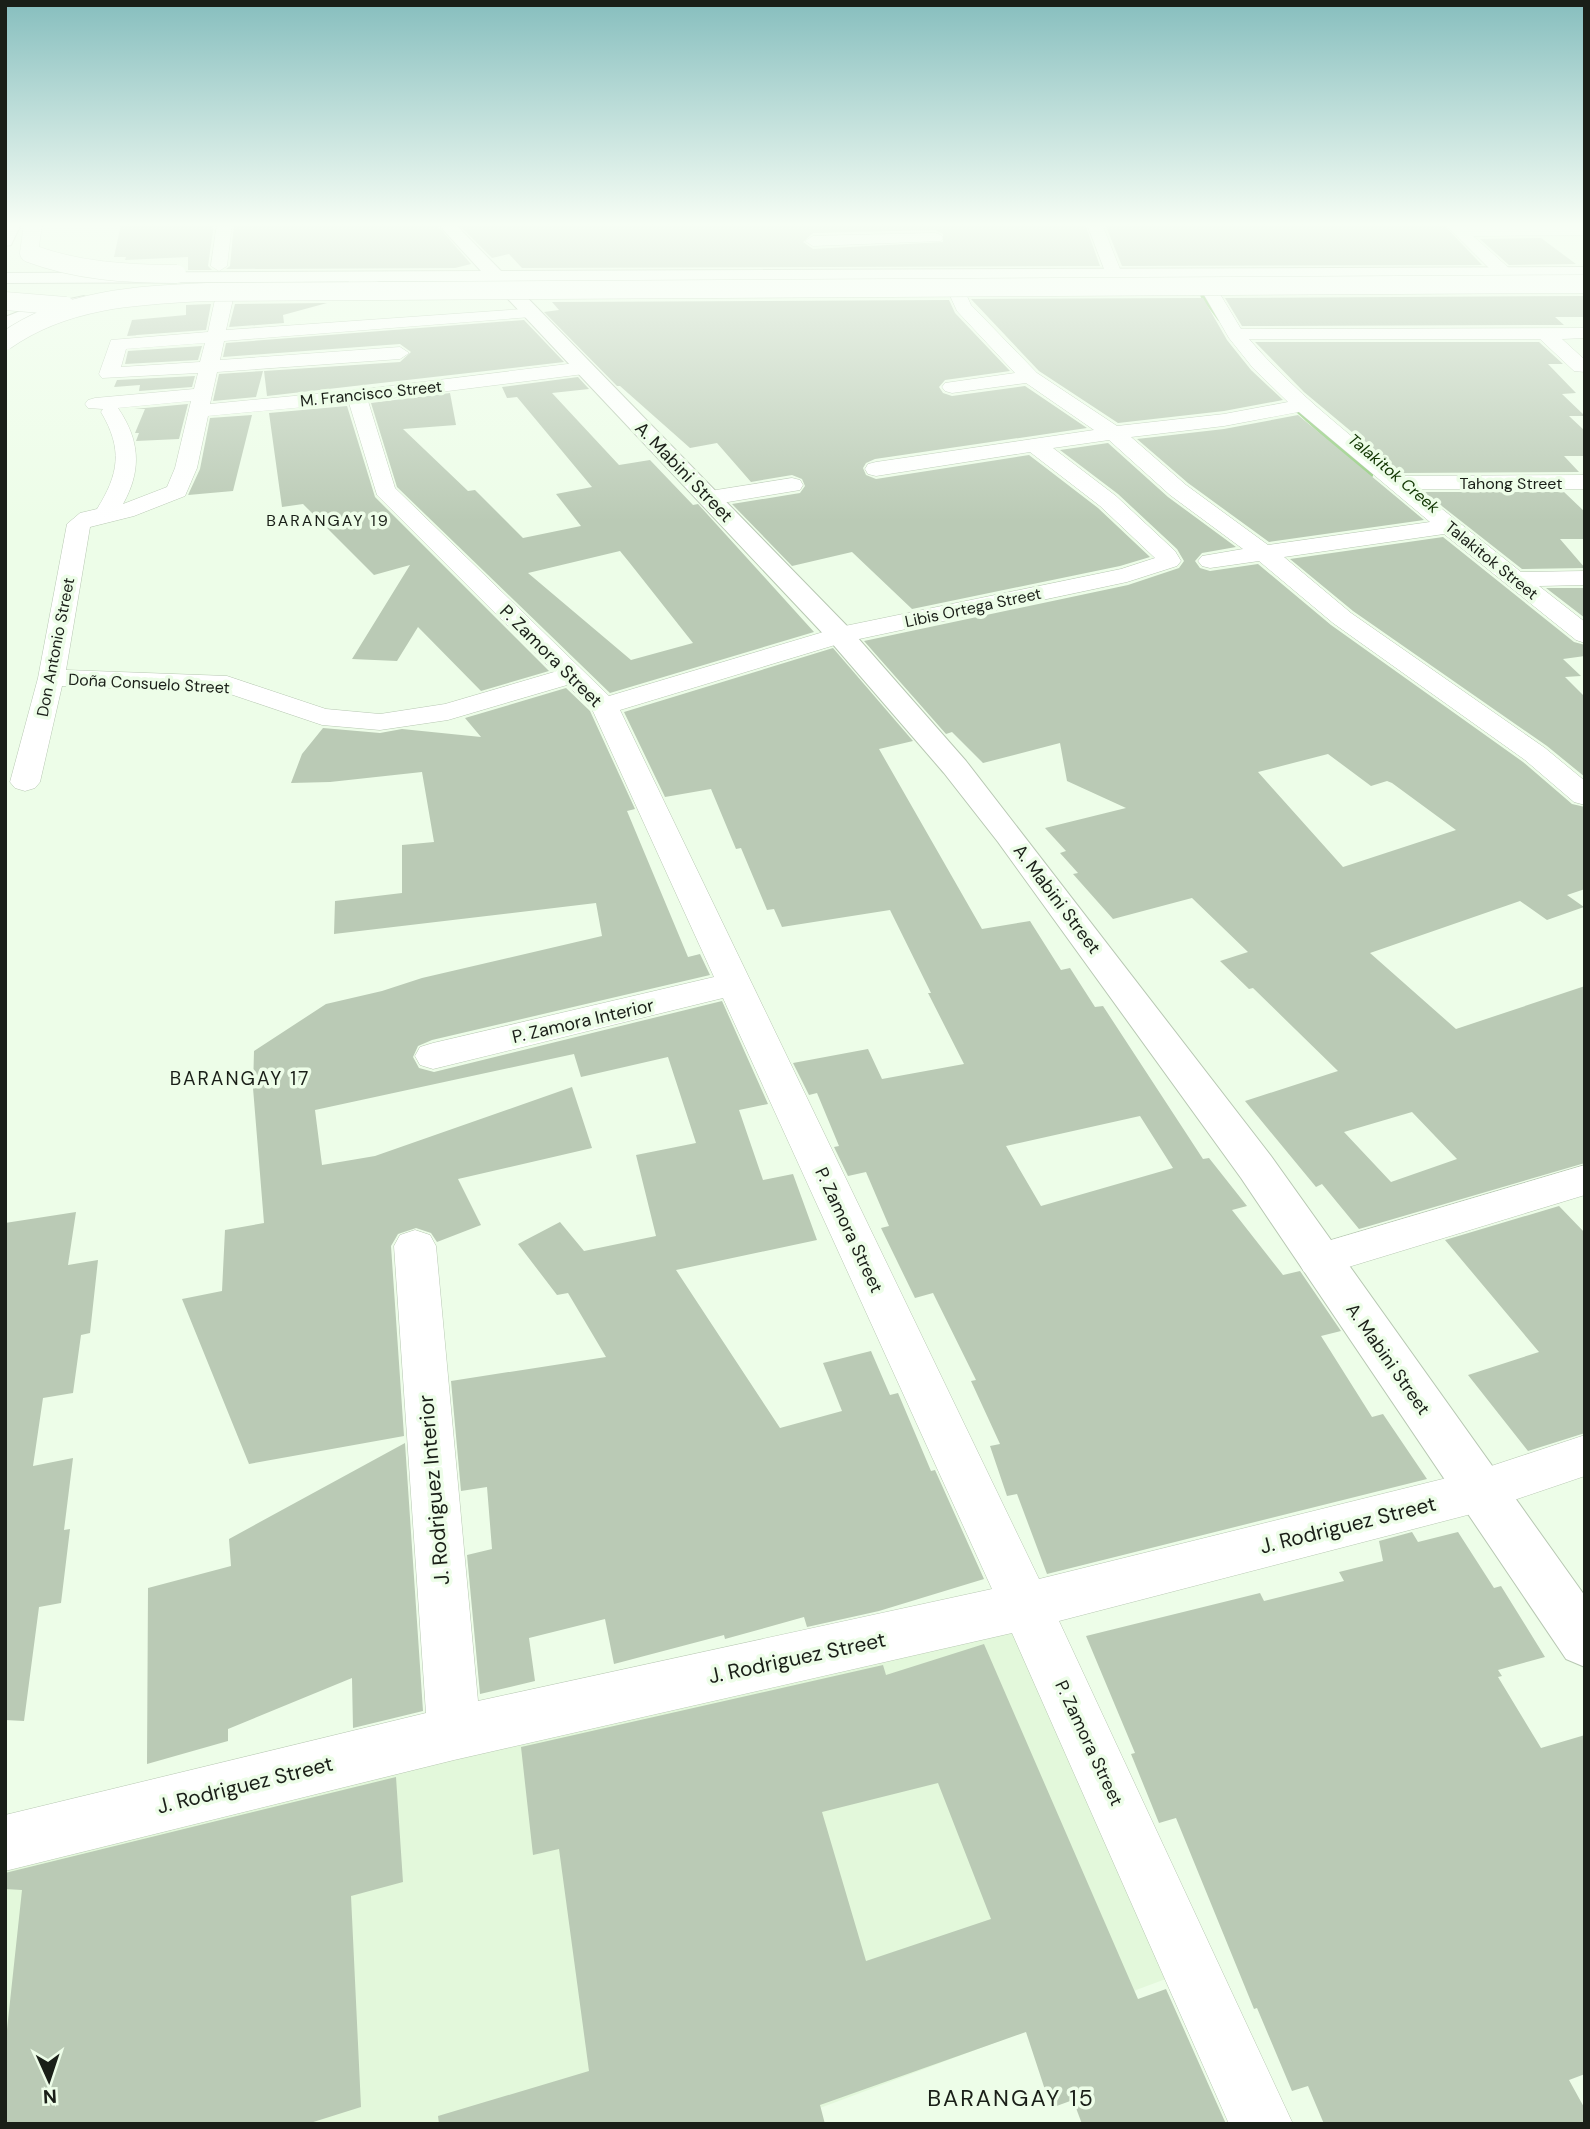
<svg xmlns="http://www.w3.org/2000/svg" width="1590" height="2129" font-family="'DM Sans',sans-serif">
<style>
.built{fill:#e3f8db}
.lines{fill:none;stroke-linecap:round;stroke-linejoin:round}
.stream-far1{stroke:#93cc7e;stroke-width:5}
.stream{stroke:#93cc7e;stroke-width:6}
.building{fill:#bacab5;fill-rule:evenodd}
.minor-casing{stroke:#b8c8b3;stroke-width:1}
.major-casing{stroke:#b8c8b3;stroke-width:2}
.highway-casing{stroke:#b8c8b3;stroke-width:2}
.minor{fill:#fff;fill-rule:evenodd}
.major{fill:#fff;fill-rule:evenodd}
.highway{fill:#fff;fill-rule:evenodd}
.highway-bridge-casing{stroke:#b8c8b3;stroke-width:19;stroke-linecap:butt}
.highway-bridge{stroke:#fff;stroke-width:18}
.labels{text-anchor:middle;stroke-width:7;stroke-linejoin:round;paint-order:stroke}
.far-street-label{font-size:16px;fill:#1a1f18;stroke:#edfde8}
.far-water-label{font-size:16px;font-style:italic;fill:#103500;stroke:#edfde8}
.far-neighbourhood-label{font-size:16px;letter-spacing:2px;fill:#1a1f18;stroke:#edfde8}
.street-label{font-size:18px;fill:#1a1f18;stroke:#edfde8}
.neighbourhood-label{font-size:19px;letter-spacing:2px;fill:#1a1f18;stroke:#edfde8}
.near-street-label{font-size:21px;fill:#1a1f18;stroke:#edfde8}
.near-neighbourhood-label{font-size:23px;letter-spacing:2px;fill:#1a1f18;stroke:#edfde8}
</style>
<rect width="100%" height="100%" fill="#edfde8"/>
<path class="built" d="M1013 1631 1171 1977 777 2124H5V1858Z"/>
<g class="lines">
<path class="stream-far1" d="M1203 296 1220 319"/>
<path class="stream" d="M1296 408 1370 475"/>
</g>
<path class="building" d="M121 224H214L208 266 212 270H188V257L125 260 126 257H114Z
M234 224H436L471 264 455 268 226 269 230 266Z
M458 224H1085L1100 266 522 268 509 254 492 258ZM935 230 943 234V242L813 249 803 242 813 233Z
M1105 224H1443L1482 265 1122 266Z
M1541 238 1576 264 1509 265 1480 239Z
M1585 296V317H1555L1564 325 1242 326 1225 298Z
M1203 298 1227 340 1251 370 1283 400 1224 411 1118 423 1039 371 971 299Z
M949 300 955 313 1010 371 945 380 939 387 943 393 952 396 1025 386 1087 428 875 459 866 463 863 468 866 475 876 479 1029 455 1098 508 1150 557 1120 566 912 609 852 552 792 566 732 504 800 493 805 486 802 479 792 475 751 482 717 443 690 448 620 386H617L544 312 559 310 552 302Z
M327 303 283 315 284 323 229 327 235 304Z
M211 304 206 330 123 336H127L132 320 186 315V305Z
M524 320 564 362 267 396 264 371 400 362 411 352 400 344 223 357 226 343Z
M1255 342H1539L1563 364H1548L1576 393 1562 394 1585 416H1569L1585 431V456H1564L1579 472 1401 473 1304 392Z
M202 346 198 360 125 364 128 351Z
M263 371 256 397 213 401 219 374Z
M195 376 192 387 139 391 140 385 114 387 117 380Z
M578 377 589 389 552 393 619 465 650 460 693 505 698 504 814 632 610 693 397 487 371 403 450 393 456 425 403 429 468 491 475 490 523 538 581 526 556 494 592 487 517 397 507 398 502 387ZM620 551 629 562 693 643 631 660 528 573Z
M188 404 179 439 136 441 139 433H135L145 409H134Z
M347 406 375 497 549 671 481 691 418 627 397 661 352 659 410 565 374 575 303 504 282 507 269 413Z
M252 415 233 491 188 495 200 469 210 418Z
M1298 415 1424 520 1269 542 1188 483 1137 439 1224 429Z
M1108 443 1168 497 1236 547 1202 553 1195 561 1200 568 1210 571 1258 564 1331 625 1523 762 1572 804 1585 807V889L1567 895 1584 907 1547 920 1520 901 1370 953 1456 1029 1585 986V1163L1359 1229 1322 1184 1316 1187 1245 1101 1338 1071 1253 988 1249 989 1220 961 1248 952 1192 898 1113 919 1073 874 1078 873 1060 853 1066 851 1045 828 1126 808 1067 781 1060 743 983 763 952 732 946 734 864 641 1128 585 1179 568 1184 561 1177 549 1118 494 1060 450ZM1328 754 1371 786 1387 781 1392 783 1456 830 1343 867 1258 772ZM1412 1112 1457 1159 1391 1182 1344 1132Z
M1424 492H1564L1585 512V539H1560L1585 568 1522 569Z
M1443 537 1574 642 1585 645V656L1563 659 1581 676 1565 677 1585 697V777L1547 746 1353 611 1290 559Z
M1546 588H1585V618Z
M833 648 913 741 879 749 982 929 1030 921 1061 970 1070 968 1095 1007 1103 1006 1203 1159 1209 1158 1247 1206 1232 1210 1283 1275 1300 1271 1341 1331 1321 1336 1372 1417 1383 1414 1427 1479 1047 1574 1017 1494 1007 1496 990 1446 1000 1444 971 1381 976 1380 933 1293 915 1298 881 1228 889 1226 866 1172 848 1176 834 1147 839 1146 817 1093 809 1095 793 1063 868 1049 882 1079 964 1064 928 993H931L890 910 782 927 774 909 767 910 741 848 736 849 711 789 665 797 624 712ZM1140 1116 1173 1168 1041 1206 1006 1146Z
M566 688 590 711 635 809 627 811 688 957 700 954 710 975 432 1040 418 1046 413 1057 419 1068 434 1072 722 1001 768 1104 739 1110 763 1180 793 1174 817 1240 676 1270 780 1428 842 1411 823 1363 871 1351 890 1395 898 1393 931 1471 935 1470 984 1579 879 1611 807 1627 804 1617 725 1639 724 1635 614 1664 605 1619 529 1638 535 1681 480 1694 467 1555 492 1549 487 1487 461 1491 451 1381 606 1357 568 1293 557 1295 518 1244 560 1222 584 1251 656 1236 636 1155 696 1143 668 1057 581 1077 574 1054 315 1110 322 1165 375 1156 572 1087 592 1148 458 1179 481 1225 437 1242 431 1233 416 1228 398 1234 391 1246 404 1436 249 1464 182 1299 222 1291 225 1230 264 1223 253 1088 254 1051 326 1004 382 991 422 978 602 936 596 903 334 934 335 901 402 893V845L434 842 422 772 330 782 291 783 302 754 323 728 380 733 402 729 481 737 465 718Z
M1559 1206 1585 1233V1433L1528 1451 1468 1375 1539 1352 1445 1240Z
M76 1212 68 1265 98 1260 90 1333 81 1335 73 1393 43 1398 33 1466 73 1458 64 1530 70 1529 61 1603 39 1607 24 1721 5 1720V1223Z
M405 1443 423 1711 353 1728 352 1678 228 1729V1741L147 1764 148 1588 231 1566 229 1539Z
M1412 1532 1418 1542 1458 1532 1494 1588 1501 1586 1545 1657 1498 1670 1502 1676 1498 1677 1541 1748 1585 1735V2074L1569 2080 1585 2109V2124H1324L1308 2086 1292 2091 1257 2008 1254 2009 1176 1818 1159 1823 1131 1754 1135 1753 1086 1636 1260 1593 1264 1601 1344 1581 1339 1572 1383 1561 1379 1541Z
M984 1644 1138 1999 1166 1989 1226 2124H1082L1073 2100 1051 2108 1026 2032 820 2105 825 2124H439L438 2116 589 2071 559 1849 533 1855 521 1747 883 1665 886 1675ZM938 1783 991 1919 866 1961 822 1812Z
M396 1777 403 1882 351 1896 361 2107 307 2124H5V2048L22 1890 5 1889V1873Z"/>
<g class="lines">
<g class="minor-casing">
<path id="minor" d="M217 224H232L227 266 219 271 211 266Z
M1087 224H1102L1122 274 1120 278 1114 279 1106 274Z
M1445 224H1461L1463 226 1585 225V235L1473 236 1510 269 1512 273 1504 278 1498 277Z
M935 233 941 235 943 238 941 241 813 246 805 241 813 236Z
M1200 269 1208 274 1241 329 1585 328V338L1562 339 1585 360V372L1574 371 1540 339H1249C1293 391 1348 433 1400 476L1585 475V489H1417L1521 572 1585 571V585L1539 586 1585 622V643L1576 640 1444 534 1284 557 1351 613 1545 748 1585 781V805L1574 802 1525 760 1333 623 1259 561 1210 568 1202 566 1198 561 1202 556 1243 549 1170 495 1109 440 1053 448 1116 496 1175 551 1181 561 1177 566 1127 582 845 642 620 710 1039 1579 1479 1470 1585 1435V1476L1479 1512 1059 1621 1293 2124H1229L1012 1633 454 1760 5 1871V1815L426 1713 394 1246 400 1235 415 1230 430 1235 436 1246 478 1701 992 1589 723 998 433 1069 420 1065 415 1056 420 1047 433 1043 714 977 592 709 567 685 448 720 380 730 322 725 224 692 62 686 40 782 35 788 25 791 15 788 10 782 38 678 67 524 80 513 97 509C119 474 123 449 101 412L103 409 88 408 85 404 88 400 95 398 194 389 198 373 102 378 99 374 111 340 208 332 217 290 226 285 235 290 226 330 537 308 540 312 537 316 531 317 224 341 220 360 400 347 409 353 400 359 217 372 210 404 357 390 584 362 591 364 594 368 591 372 584 374 368 401 395 488 609 696 840 627 1121 569 1155 558 1100 506 1030 452 876 476 868 474 865 469 868 464 876 462 1094 430 1026 383 952 393 945 391 942 387 945 383 1015 373 957 311 947 289 956 284 962 285 971 305 1037 373 1117 426 1224 414 1288 402 1253 368 1229 338 1192 274ZM205 343 200 362 121 367 126 349ZM191 401 175 468 167 487 123 504C142 470 140 440 118 408ZM349 403 377 495 554 672 445 704 380 714 326 709 227 676 66 670 90 527 134 516 185 496 197 468 208 416ZM1299 412 1430 522 1268 545 1186 485 1131 437 1224 426Z
M792 478 800 480 803 485 800 490 710 505 702 503 699 498 702 493 710 491Z
M1585 1165V1195L1319 1276 1304 1272 1298 1260 1304 1248Z"/>
</g>
<g class="major-casing">
<path id="major" d="M5 224H21L11 245 5 246Z
M438 224H455L501 271 1585 267V277L511 281 850 629 966 761 1271 1156 1585 1596V1667L1566 1659 1241 1178 998 842 944 773 830 641 491 281 5 283V273L481 271Z"/>
</g>
<g class="highway-casing">
<path id="highway" d="M356 274H373L382 279 373 284 350 283 347 279Z
M84 296 93 301 90 305 41 316 5 330V317L28 308Z"/>
</g>
<use href="#minor" class="minor"/>
<use href="#major" class="major"/>
<use href="#highway" class="highway"/>
<g class="highway-bridge-casing">
<path id="highway-bridge" d="M33 224 29 253C77 271 126 274 177 274
M5 301 66 306
M5 341C64 299 137 295 207 292L1585 284"/>
</g>
<use href="#highway-bridge" class="highway-bridge"/>
</g>
<linearGradient id="sky" x2="0" y2="1"><stop stop-color="#86bebe"/><stop offset="0.43" stop-color="#f7fef5"/><stop offset="1" stop-color="#f7fef5" stop-opacity="0"/></linearGradient>
<rect width="1590" height="522" fill="url(#sky)"/>
<g class="labels">
<g class="far-street-label">
<text transform="translate(371 393) rotate(-6)" y="6">M. Francisco Street</text>
<text x="1511" y="489">Tahong Street</text>
<text transform="translate(1492 560) rotate(39)" y="6">Talakitok Street</text>
<text transform="translate(973 607) rotate(-12)" y="6">Libis Ortega Street</text>
<text transform="translate(55 647) rotate(-79)" y="6">Don Antonio Street</text>
<text transform="translate(149 683) rotate(3)" y="6">Doña Consuelo Street</text>
</g>
<g class="far-water-label">
<text transform="translate(1394 473) rotate(40)" y="6">Talakitok Creek</text>
</g>
<g class="far-neighbourhood-label">
<text x="328" y="526">BARANGAY 19</text>
</g>
<g class="street-label">
<text transform="translate(684 472) rotate(46)" y="6">A. Mabini Street</text>
<text transform="translate(551 656) rotate(45)" y="6">P. Zamora Street</text>
<text transform="translate(1057 899) rotate(53)" y="6">A. Mabini Street</text>
<text transform="translate(583 1021) rotate(-13)" y="6">P. Zamora Interior</text>
<text transform="translate(849 1230) rotate(65)" y="6">P. Zamora Street</text>
<text transform="translate(1388 1359) rotate(55)" y="6">A. Mabini Street</text>
<text transform="translate(1089 1743) rotate(65)" y="6">P. Zamora Street</text>
</g>
<g class="neighbourhood-label">
<text x="240" y="1085">BARANGAY 17</text>
</g>
<g class="near-street-label">
<text transform="translate(434 1490) rotate(-95)" y="7">J. Rodriguez Interior</text>
<text transform="translate(1348 1525) rotate(-14)" y="7">J. Rodriguez Street</text>
<text transform="translate(797 1658) rotate(-12)" y="7">J. Rodriguez Street</text>
<text transform="translate(245 1785) rotate(-14)" y="7">J. Rodriguez Street</text>
</g>
<g class="near-neighbourhood-label">
<text x="1011" y="2106">BARANGAY 15</text>
</g>
</g>
<rect width="1590" height="2129" fill="none" stroke="#1a1f18" stroke-width="14"/>
<g transform="translate(49 2080) rotate(177)" stroke="#edfde8" stroke-width="5" paint-order="stroke">
<path d="M0-5L12 26L0 18L-12 26Z" fill="#1a1f18"/>
<text y="-10" font-size="19" font-weight="bold" text-anchor="middle" fill="#1a1f18">N</text>
</g>
</svg>
